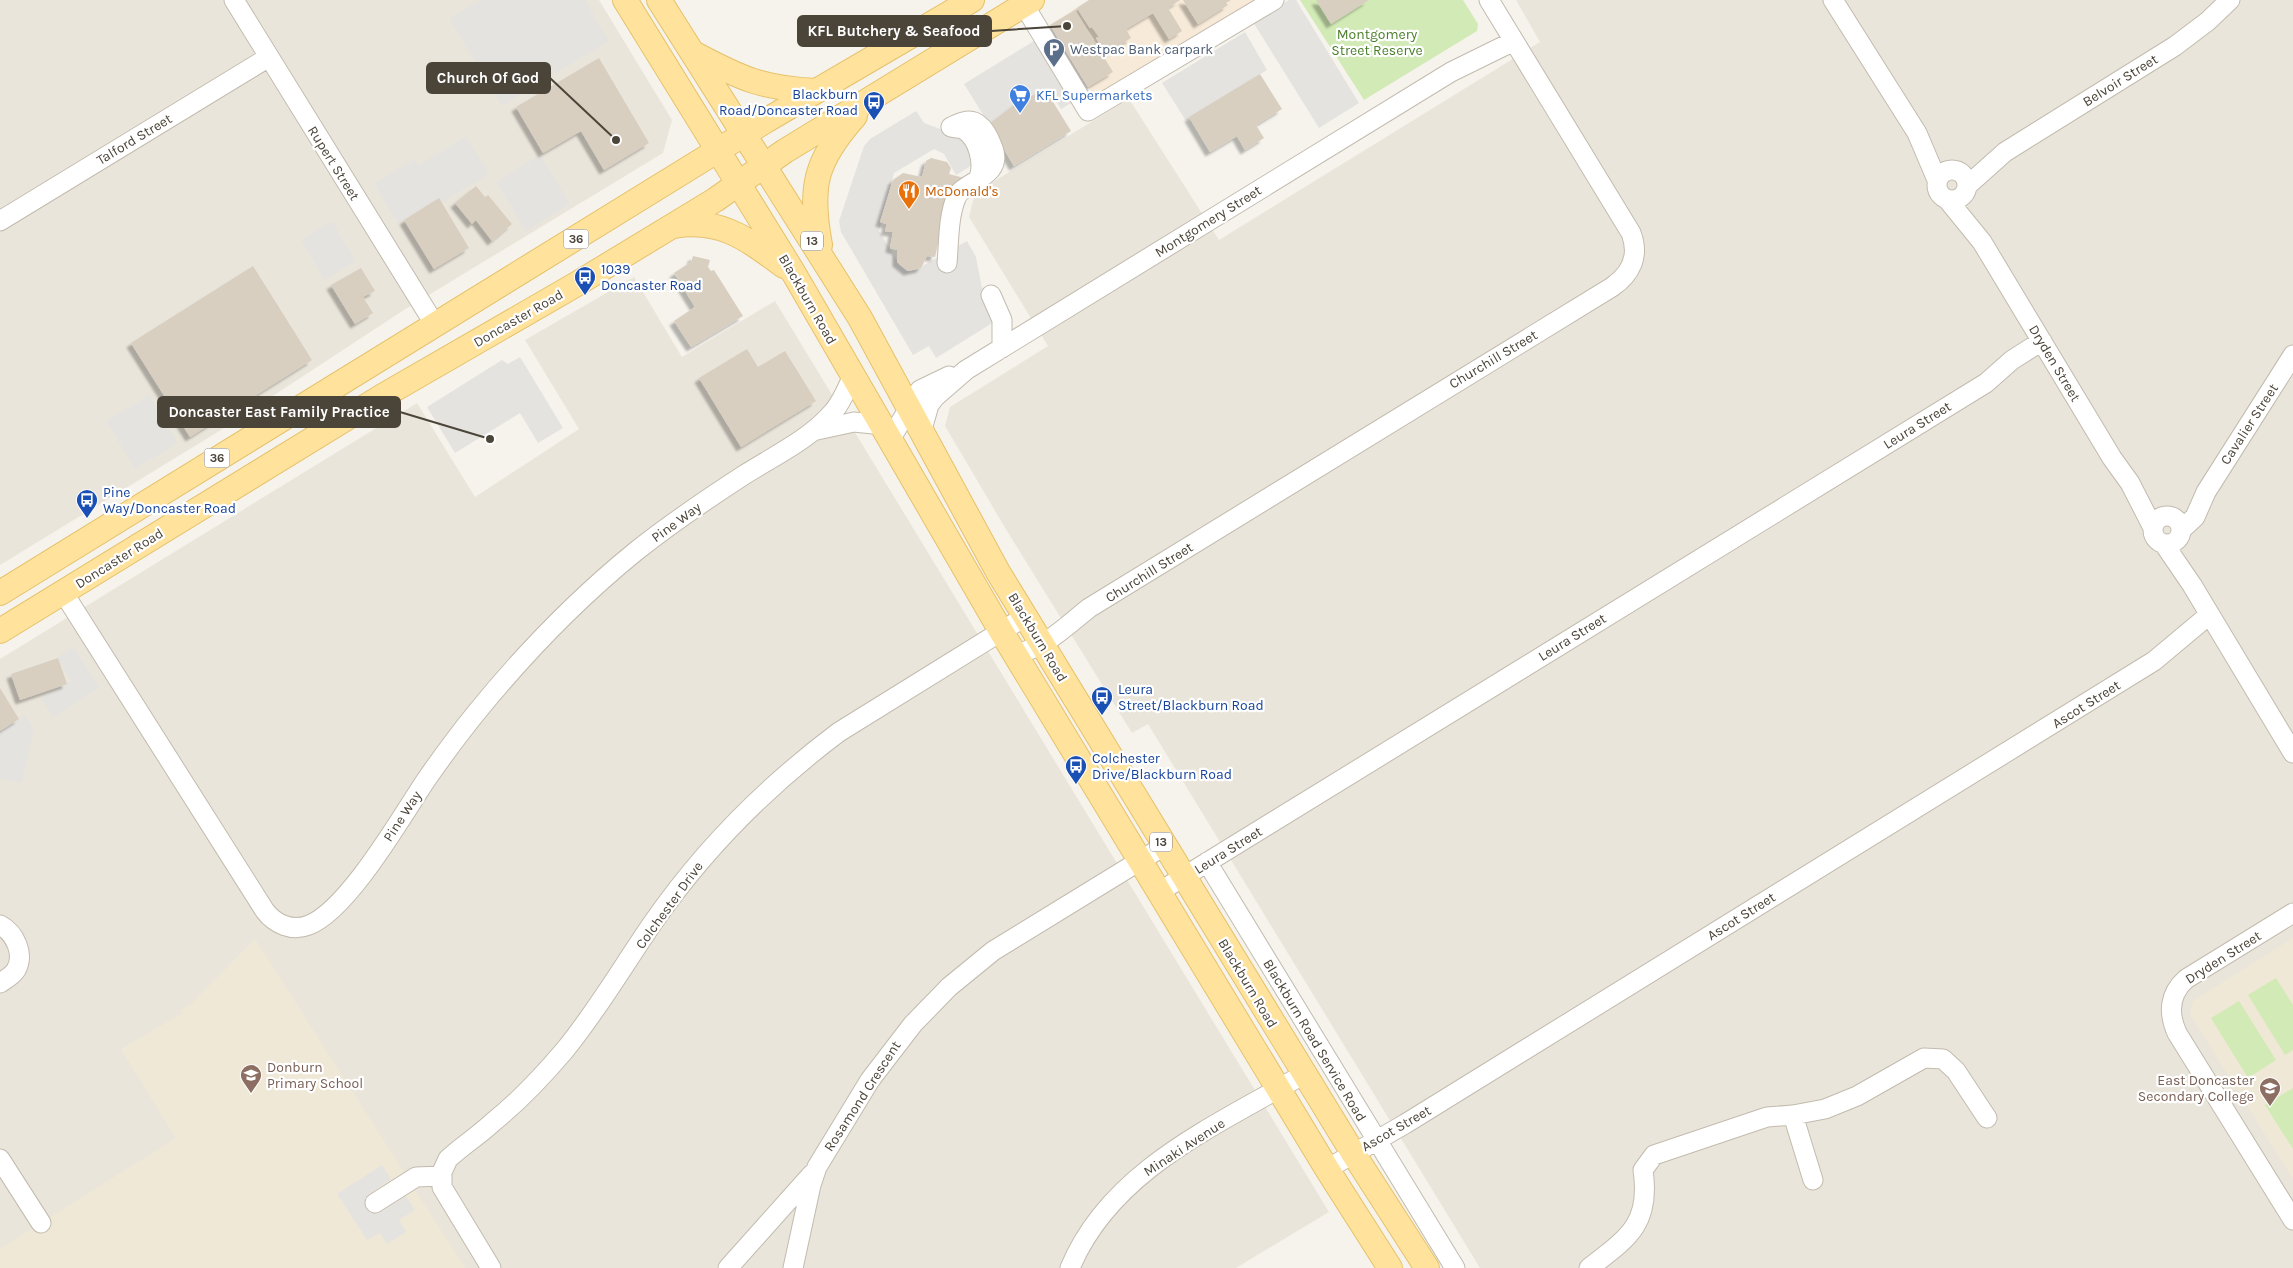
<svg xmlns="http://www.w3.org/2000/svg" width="2293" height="1268" font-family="Karla,sans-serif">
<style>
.residential{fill:#eae5da}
.commercial{fill:#f7ead8}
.education{fill:#efe8d6}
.green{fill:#d2eab5}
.parking{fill:#e5e3e0}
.building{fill:#d8cfc1;filter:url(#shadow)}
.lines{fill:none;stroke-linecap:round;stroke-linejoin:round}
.minor-casing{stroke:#c2bbae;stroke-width:21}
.major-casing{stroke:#e6c16a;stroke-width:26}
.minor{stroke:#fff;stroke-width:19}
.major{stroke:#ffe39c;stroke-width:24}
.labels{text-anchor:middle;stroke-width:4.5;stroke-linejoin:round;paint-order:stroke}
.shield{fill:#fff;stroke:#817c74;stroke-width:1}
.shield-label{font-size:12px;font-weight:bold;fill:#4b4439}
.park-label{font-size:14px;fill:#4a7f2a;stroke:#fff}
.service-label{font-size:14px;fill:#4e5e75;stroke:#fff;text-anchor:start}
.street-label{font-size:14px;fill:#4b4439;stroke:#fff}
.transit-label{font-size:14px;fill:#164399;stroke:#fff;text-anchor:start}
.shop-label{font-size:14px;fill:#366cbe;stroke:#fff;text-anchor:start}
.food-label{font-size:14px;fill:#c56008;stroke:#fff;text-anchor:start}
.education-label{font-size:14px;fill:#785e54;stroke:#fff;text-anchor:start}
.leader{fill:none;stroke:#4b4439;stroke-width:2}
.callout-dot{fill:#4b4439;stroke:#fff;stroke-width:2}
.callout{fill:#4b4439;stroke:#4b4439;stroke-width:2}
.callout-label{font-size:15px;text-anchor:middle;font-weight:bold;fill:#fff}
</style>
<defs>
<filter id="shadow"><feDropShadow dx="-4.5" dy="4.5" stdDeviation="1" flood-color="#0004"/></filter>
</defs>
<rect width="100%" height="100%" fill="#f6f3ec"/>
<path class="residential" d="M0 0H599L672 120 663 153 404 310 221 430 0 565Z
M1516 0H2293V1268H1480L1148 724 1132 733 1004 526 945 426 950 407 1048 346 969 217 975 193 1129 99 1219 240 1540 42Z
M634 277 682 357 775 301 1329 1212 1236 1268H0V659L417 403 475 497 579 429 525 340Z"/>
<path class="commercial" d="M1089 0H1263L1096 98 1050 25Z"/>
<path class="education" d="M2293 938V1179L2190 1014 2193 1001Z
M255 939 465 1268H0V1249L176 1138 121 1049 183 1013 181 1010 192 1003Z"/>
<path class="green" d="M1300 0H1463L1478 24 1477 31 1364 100Z
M2276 978 2293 1005V1050L2285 1055 2248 995Z
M2239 1001 2276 1060 2248 1078 2211 1018Z
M2293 1088V1149L2265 1105Z"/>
<path class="parking" d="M480 0H585L609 41 502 106 449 19Z
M1289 0H1296L1359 103 1319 128 1253 22Z
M1050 31 1088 93 1061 109 1048 89H1045L1015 104 989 124 964 84Z
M1245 32 1267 70 1186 121 1162 83Z
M916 111 924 123 962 137 977 162 956 175 944 154 934 149 894 173 879 231 901 267 908 271 915 270 967 241 976 257 986 309 994 322 936 358 929 346 913 355 841 232 839 221 864 146 870 139Z
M466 136 489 174 442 203 439 198 398 223 374 184 414 159 419 165Z
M540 155 570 204 526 231 496 182Z
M332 221 356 261 324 280 301 240Z
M520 357 563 428 538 443 520 413 455 453 427 407 502 360 508 364Z
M149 395 178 443 135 469 106 421Z
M74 647 99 688 53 717 41 699 71 681 57 657Z
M25 715 34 729 22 783 0 779V731Z
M382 1165 391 1179 369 1194 374 1203 381 1212 406 1196 415 1210 399 1220 406 1232 387 1244 380 1233 367 1240 337 1194Z"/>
<path class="building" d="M1089 0H1180L1168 8 1182 31 1169 39 1153 13 1126 29 1131 38 1106 54 1096 38 1099 37 1092 27 1090 28 1077 8Z
M1183 0H1231L1226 3 1228 5 1198 24Z
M1316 0H1369L1331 24Z
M1075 10 1113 72 1088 87 1050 25Z
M599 58 649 143 604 170 581 131 543 153 516 107Z
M1260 74 1282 109 1256 125 1264 138 1245 150 1237 136 1210 152 1189 117Z
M1045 89 1071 131 1014 166 989 124 1015 104Z
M931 158 947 162 951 168 949 174 964 178 950 192 935 257 927 256 921 268 908 271 897 262V250L890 248 893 232 885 231 887 224 880 222 893 180 903 173 922 177 926 161Z
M476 186 485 197 488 195 512 224 492 241 476 220 472 224 455 203Z
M439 198 469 248 434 269 404 220Z
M693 256 710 260 708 267 711 271 714 270 743 316 691 347 674 321 695 307 674 273 691 262Z
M253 266 312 360 190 437 131 343Z
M361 268 375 291 363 297 373 313 355 324 331 285Z
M747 349 758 367 785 351 816 401 741 447 699 378Z
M58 658 67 684 20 700 11 674Z
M0 688 19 719 0 731Z"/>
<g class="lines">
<g class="minor-casing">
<path id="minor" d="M234 0 435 325
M1833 0 1917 133 1937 180
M1024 5 1088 111 1274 0
M951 127C954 128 960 128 963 129 979 138 985 165 978 180
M1937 185a15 15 0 1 1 30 0a15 15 0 1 1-30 0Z
M1967 186 2005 152 2175 46 2208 21 2230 0
M1947 199 1982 242 2112 458 2130 483 2152 526
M0 221 269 57
M947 263C949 242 948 218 956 198 962 181 1004 178 993 148 990 140 986 130 979 125 970 117 960 123 951 127
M991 295 1002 320V348
M922 429 929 405 935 397 966 370 1451 72 1514 41
M817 430 854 422 883 425
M891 438 920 390 949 376
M2153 530a14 14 0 1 1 28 0a14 14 0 1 1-28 0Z
M2181 530 2195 517 2206 492 2293 355
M2164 544 2192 585 2293 753
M63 592 265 911C275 924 292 932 309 925 348 910 402 816 426 780 442 757 459 734 476 713 524 654 576 600 635 552 670 524 707 499 744 475 774 456 810 439 833 412 842 402 847 388 853 376
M1015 654C1045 648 1065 627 1089 608L1612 287C1631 274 1640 256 1631 233L1489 0
M1207 862 1455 1268
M1159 892 1986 383 2012 360 2042 341
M2293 913 2186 979C2169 994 2168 1013 2177 1033L2293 1220
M0 925C15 933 25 954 16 970 12 976 6 979 0 983
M1793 1115 1813 1180
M0 1159 41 1223
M1327 1169 1405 1124 2154 661 2209 615
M375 1203 416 1177 441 1176
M491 1268 442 1187V1172L448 1159C462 1146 478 1136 492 1123 518 1102 542 1077 564 1051 597 1011 623 966 652 924 703 850 767 786 839 732L1026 616
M728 1268 812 1174
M793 1268 811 1185 817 1167 870 1080 913 1024 949 987 993 951 1164 846
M1070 1268C1111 1169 1218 1125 1304 1074
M1589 1268C1628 1238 1651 1224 1643 1170L1654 1155 1767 1117 1793 1115 1825 1109 1857 1096 1924 1058 1943 1059 1956 1071 1987 1118"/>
</g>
<g class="major-casing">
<path id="major" d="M625 0 793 272 1001 631 1327 1169 1390 1268
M659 0 860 318 998 572 1353 1153 1427 1268
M695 54C742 79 762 88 816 91
M674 226C721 218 747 239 784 266
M820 245C809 186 815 161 855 116
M0 593 767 120 972 0
M0 631 381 397 575 285 715 200 785 151 1032 0"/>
</g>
<use href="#minor" class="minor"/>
<use href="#major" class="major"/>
</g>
<defs>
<g id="parking-pin" transform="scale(1.125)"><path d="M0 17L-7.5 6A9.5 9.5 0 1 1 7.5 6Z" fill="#5c6f8a" stroke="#fff"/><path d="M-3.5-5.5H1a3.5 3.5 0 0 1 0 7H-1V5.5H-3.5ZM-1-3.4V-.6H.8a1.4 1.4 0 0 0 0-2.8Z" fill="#fff"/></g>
<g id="supermarket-pin" transform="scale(1.125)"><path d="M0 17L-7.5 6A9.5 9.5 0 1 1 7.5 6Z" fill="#3f7fe0" stroke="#fff"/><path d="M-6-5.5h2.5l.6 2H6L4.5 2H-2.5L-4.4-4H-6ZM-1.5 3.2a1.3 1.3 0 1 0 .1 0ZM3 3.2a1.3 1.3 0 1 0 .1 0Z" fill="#fff"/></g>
<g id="bus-pin" transform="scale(1.125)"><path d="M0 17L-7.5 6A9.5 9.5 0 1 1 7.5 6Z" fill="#1a4fb4" stroke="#fff"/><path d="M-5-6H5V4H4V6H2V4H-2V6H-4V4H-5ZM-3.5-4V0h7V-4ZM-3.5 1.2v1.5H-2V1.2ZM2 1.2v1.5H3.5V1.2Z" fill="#fff"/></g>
<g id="restaurant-pin" transform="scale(1.125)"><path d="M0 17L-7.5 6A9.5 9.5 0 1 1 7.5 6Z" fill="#e8710a" stroke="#fff"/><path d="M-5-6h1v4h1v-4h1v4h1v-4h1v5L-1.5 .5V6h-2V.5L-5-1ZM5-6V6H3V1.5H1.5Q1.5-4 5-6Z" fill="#fff"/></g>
<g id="school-pin" transform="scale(1.125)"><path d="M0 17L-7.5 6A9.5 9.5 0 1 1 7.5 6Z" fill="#8d6e63" stroke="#fff"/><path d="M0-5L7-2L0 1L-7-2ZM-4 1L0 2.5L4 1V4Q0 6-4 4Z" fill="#fff"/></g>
</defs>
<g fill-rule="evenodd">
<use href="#parking-pin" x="1054" y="49"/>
<use href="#supermarket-pin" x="1020" y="95"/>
<use href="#bus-pin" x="874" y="102"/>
<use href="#restaurant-pin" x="909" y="191"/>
<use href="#bus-pin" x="585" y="277"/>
<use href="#bus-pin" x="87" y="500"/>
<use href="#bus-pin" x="1102" y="697"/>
<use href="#bus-pin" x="1076" y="766"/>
<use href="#school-pin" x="251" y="1075"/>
<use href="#school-pin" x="2270" y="1088"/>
</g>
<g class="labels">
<g class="shield">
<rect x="563.5" y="229.5" width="25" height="19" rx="4"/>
<rect x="801" y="231.5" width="22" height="19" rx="4"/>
<rect x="204.5" y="448.5" width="25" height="19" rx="4"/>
<rect x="1150" y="832.5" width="22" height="19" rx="4"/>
</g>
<g class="shield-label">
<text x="576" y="243">36</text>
<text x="812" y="245">13</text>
<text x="217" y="462">36</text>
<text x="1161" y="846">13</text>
</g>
<g class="park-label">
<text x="1377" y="39">Montgomery<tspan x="1377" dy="16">Street Reserve</tspan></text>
</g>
<g class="service-label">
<text x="1070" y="54">Westpac Bank carpark</text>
</g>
<g class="street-label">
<text transform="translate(2120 80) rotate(-32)" y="5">Belvoir Street</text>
<text transform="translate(134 139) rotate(-31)" y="5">Talford Street</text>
<text transform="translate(334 163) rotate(58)" y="5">Rupert Street</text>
<text transform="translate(1208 221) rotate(-32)" y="5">Montgomery Street</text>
<text transform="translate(808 299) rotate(60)" y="5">Blackburn Road</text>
<text transform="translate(518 318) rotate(-30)" y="5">Doncaster Road</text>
<text transform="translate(1493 359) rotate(-31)" y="5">Churchill Street</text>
<text transform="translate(2055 363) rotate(59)" y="5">Dryden Street</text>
<text transform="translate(2249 424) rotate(-57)" y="5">Cavalier Street</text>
<text transform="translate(1917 425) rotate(-32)" y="5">Leura Street</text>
<text transform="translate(676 522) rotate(-36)" y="5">Pine Way</text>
<text transform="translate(119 558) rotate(-32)" y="5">Doncaster Road</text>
<text transform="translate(1149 572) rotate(-32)" y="5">Churchill Street</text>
<text transform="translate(1038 637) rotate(59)" y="5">Blackburn Road</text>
<text transform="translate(1572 637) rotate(-32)" y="5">Leura Street</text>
<text transform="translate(2086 704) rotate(-32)" y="5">Ascot Street</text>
<text transform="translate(402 816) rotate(-57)" y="5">Pine Way</text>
<text transform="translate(1228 850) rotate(-32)" y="5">Leura Street</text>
<text transform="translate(669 905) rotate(-54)" y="5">Colchester Drive</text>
<text transform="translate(1741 916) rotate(-32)" y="5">Ascot Street</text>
<text transform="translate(2223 957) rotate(-32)" y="5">Dryden Street</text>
<text transform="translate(1248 983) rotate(59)" y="5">Blackburn Road</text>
<text transform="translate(1315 1040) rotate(59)" y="5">Blackburn Road Service Road</text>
<text transform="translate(862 1096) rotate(-57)" y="5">Rosamond Crescent</text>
<text transform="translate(1396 1128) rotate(-30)" y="5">Ascot Street</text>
<text transform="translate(1184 1147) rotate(-33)" y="5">Minaki Avenue</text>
</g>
<g class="transit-label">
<text x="858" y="99" text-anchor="end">Blackburn<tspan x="858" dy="16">Road/Doncaster Road</tspan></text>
<text x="601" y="274">1039<tspan x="601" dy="16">Doncaster Road</tspan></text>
<text x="103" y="497">Pine<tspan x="103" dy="16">Way/Doncaster Road</tspan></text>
<text x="1118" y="694">Leura<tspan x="1118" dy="16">Street/Blackburn Road</tspan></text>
<text x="1092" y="763">Colchester<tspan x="1092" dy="16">Drive/Blackburn Road</tspan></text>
</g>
<g class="shop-label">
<text x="1036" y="100">KFL Supermarkets</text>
</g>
<g class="food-label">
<text x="925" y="196">McDonald's</text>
</g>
<g class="education-label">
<text x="267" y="1072">Donburn<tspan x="267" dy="16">Primary School</tspan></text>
<text x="2254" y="1085" text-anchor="end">East Doncaster<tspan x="2254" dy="16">Secondary College</tspan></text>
</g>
</g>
<path class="leader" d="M1067 26L991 31M616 140L550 78M490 439L400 412"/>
<g class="callout-dot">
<circle cx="1067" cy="26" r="5"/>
<circle cx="616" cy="140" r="5"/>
<circle cx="490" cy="439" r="5"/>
</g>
<g class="callout">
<rect x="798" y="16" width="193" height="30" rx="5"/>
<rect x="427" y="63" width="123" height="30" rx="5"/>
<rect x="158" y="397" width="242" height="30" rx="5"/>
</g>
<g class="callout-label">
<text x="894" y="36">KFL Butchery &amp; Seafood</text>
<text x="488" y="83">Church Of God</text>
<text x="279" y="417">Doncaster East Family Practice</text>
</g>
</svg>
